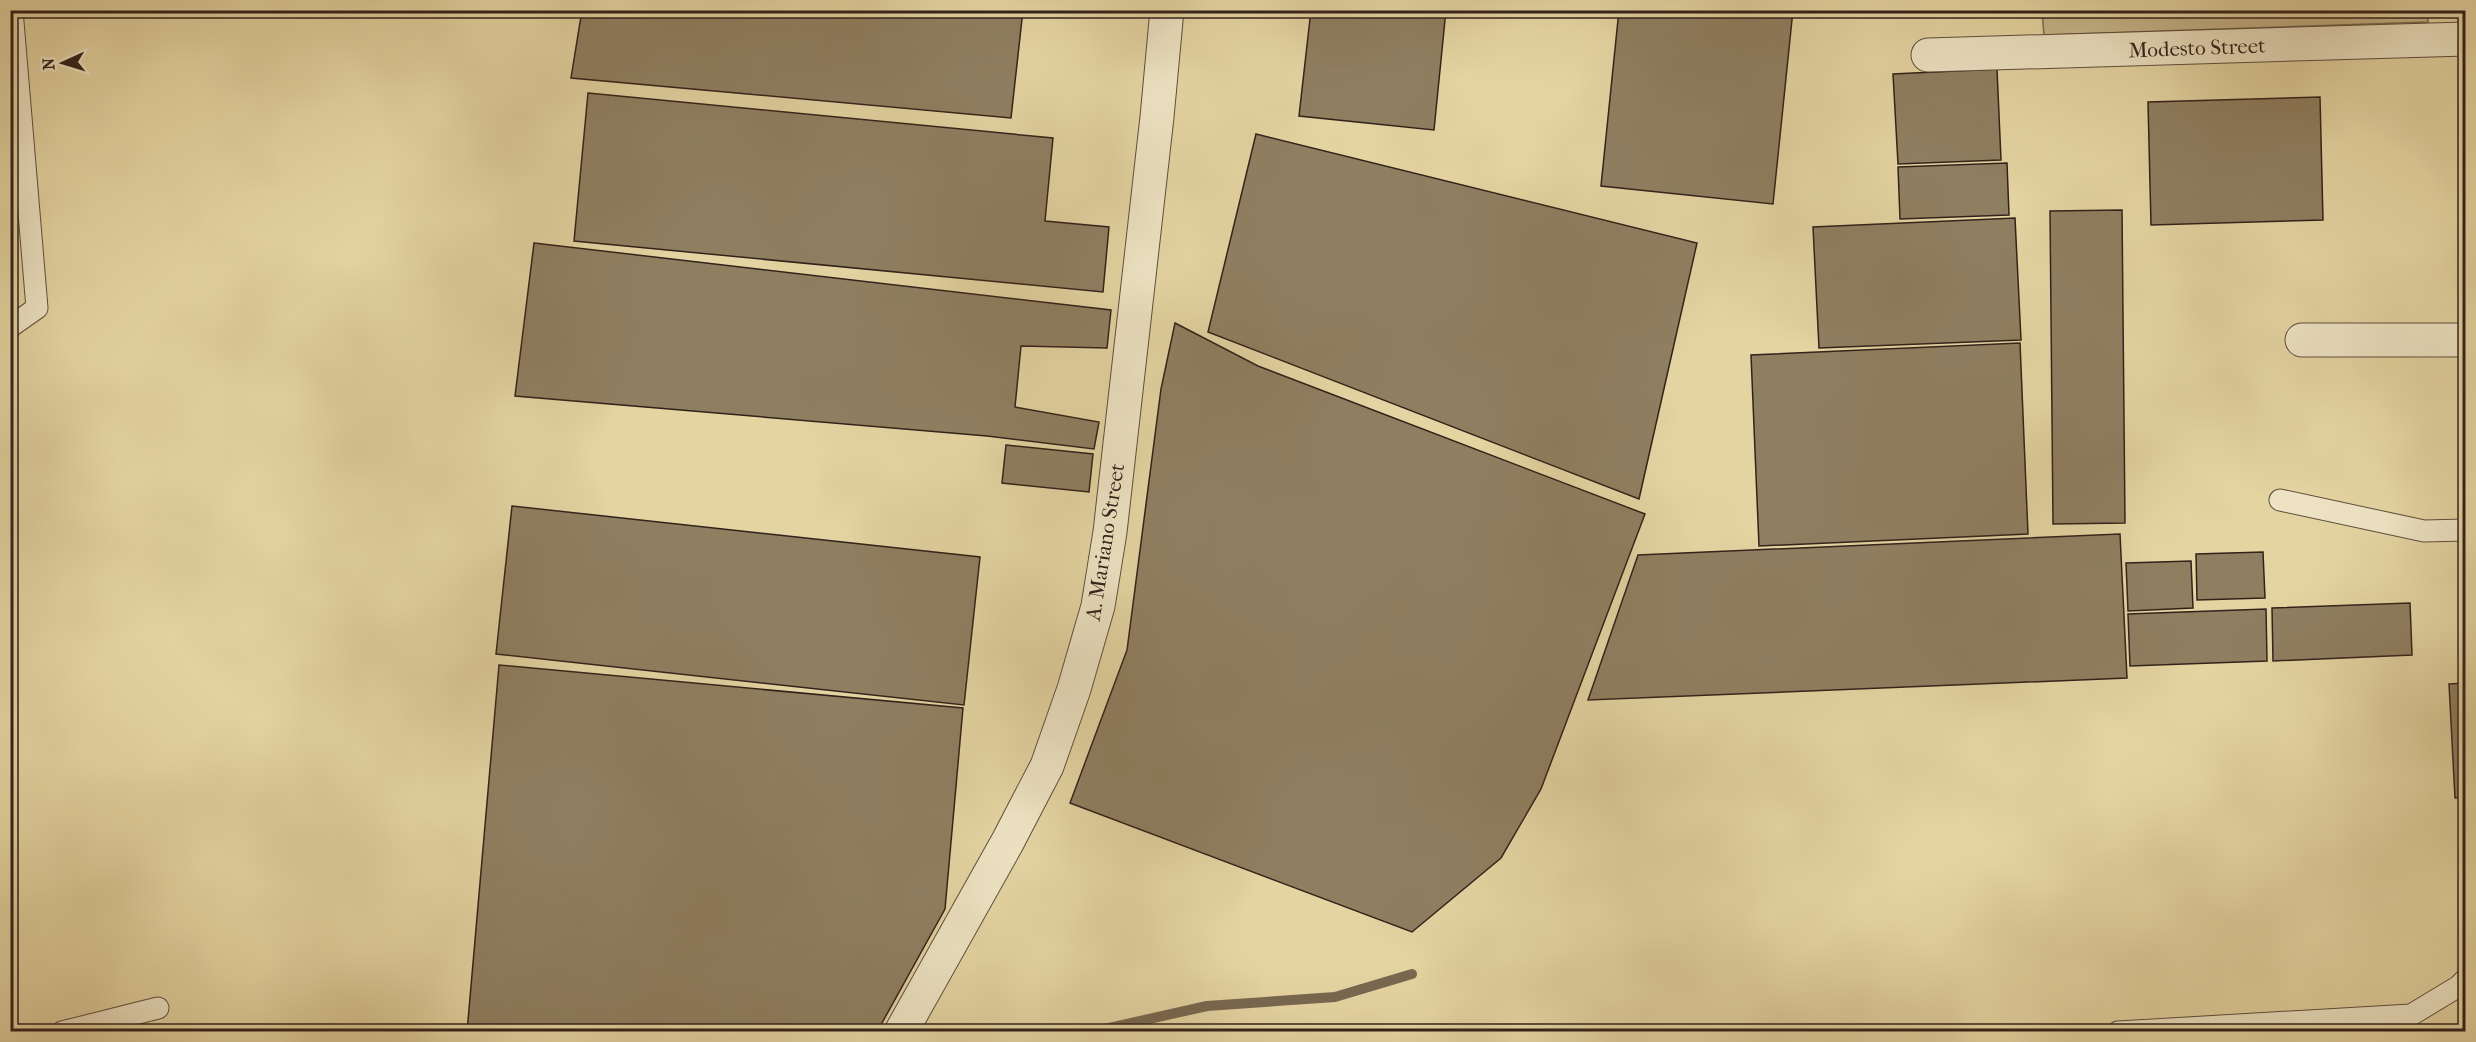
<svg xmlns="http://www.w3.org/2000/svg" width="2476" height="1042" font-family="'IM FELL French Canon',serif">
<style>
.green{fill:#c6b68b;stroke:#7c6c53;stroke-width:1.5}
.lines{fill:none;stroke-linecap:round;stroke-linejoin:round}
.stream{stroke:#786850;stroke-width:10}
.building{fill:#8f7f61;stroke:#32221b;stroke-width:1.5}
.service-casing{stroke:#5e4e3d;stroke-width:23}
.minor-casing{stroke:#5e4e3d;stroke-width:35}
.tertiary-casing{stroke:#5e4e3d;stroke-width:35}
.service{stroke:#ede3c3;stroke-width:21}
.minor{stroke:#ede3c3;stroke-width:33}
.tertiary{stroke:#ede3c3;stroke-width:33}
.labels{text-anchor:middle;stroke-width:5;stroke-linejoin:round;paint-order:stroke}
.street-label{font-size:21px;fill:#32221b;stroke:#ede3c3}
</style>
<rect width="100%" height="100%" fill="#e4d4a2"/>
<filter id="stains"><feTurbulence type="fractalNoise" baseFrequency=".00333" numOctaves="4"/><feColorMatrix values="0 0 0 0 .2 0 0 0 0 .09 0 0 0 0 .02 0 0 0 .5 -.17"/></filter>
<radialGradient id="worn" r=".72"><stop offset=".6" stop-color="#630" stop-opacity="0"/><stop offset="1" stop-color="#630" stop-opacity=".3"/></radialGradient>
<path class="green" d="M2427 10 2428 22 2044 35 2042 11Z"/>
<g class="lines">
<path class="stream" d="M1091 1032 1207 1006 1335 997 1412 974"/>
</g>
<path class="building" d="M582 10H1023L1011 118 571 78Z
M1311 10H1446L1434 130 1299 116Z
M1619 10H1793L1773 204 1601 186Z
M1997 69 2001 160 1898 164 1893 74Z
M588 93 1053 138 1045 221 1109 227 1103 292 574 241Z
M2320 97 2323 220 2151 225 2148 102Z
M1256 134 1697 243 1639 499 1208 332Z
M2007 163 2009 215 1900 219 1898 167Z
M2122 210 2125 523 2053 524 2050 211Z
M2015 218 2021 340 1819 348 1813 227Z
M534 243 1111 310 1107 348 1021 346 1015 407 1099 422 1094 449 987 436 515 396Z
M1175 323 1258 366 1645 514 1541 789 1501 858 1412 932 1070 803 1127 650 1161 389Z
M2020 343 2028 534 1759 546 1751 355Z
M1006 445 1093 454 1089 492 1002 483Z
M512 506 980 557 964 705 496 654Z
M2120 534 2127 678 1588 700 1638 555Z
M2263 552 2265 598 2197 600 2196 554Z
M2191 561 2193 608 2128 611 2126 563Z
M2410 603 2412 655 2273 661 2272 608Z
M2266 609 2267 661 2130 666 2128 614Z
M499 665 963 708 945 909 877 1032H467Z
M2466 683V797L2455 798 2449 684Z"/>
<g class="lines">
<g class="service-casing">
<path id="service" d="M10 327 37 308 12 10
M2280 500 2424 531 2466 530
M62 1032 158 1008
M2118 1032 2411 1015 2459 986 2466 979"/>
</g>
<g class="minor-casing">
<path id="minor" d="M1928 55 2466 39
M2302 340H2466"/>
</g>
<g class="tertiary-casing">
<path id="tertiary" d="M901 1032 1008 841 1047 766 1074 689 1098 606 1110 532 1157 117 1167 10"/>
</g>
<use href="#service" class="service"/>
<use href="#minor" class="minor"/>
<use href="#tertiary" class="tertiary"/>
</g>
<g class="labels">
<g class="street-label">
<text transform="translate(2197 48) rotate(-2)" y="7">Modesto Street</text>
<text transform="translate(1105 542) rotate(-81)" y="7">A. Mariano Street</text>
</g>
</g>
<rect width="2476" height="1042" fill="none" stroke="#e4d4a2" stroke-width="36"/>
<rect x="12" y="12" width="2452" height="1018" fill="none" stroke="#32221b" stroke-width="3"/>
<rect x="18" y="18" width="2440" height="1006" fill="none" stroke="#32221b" stroke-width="1.5"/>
<g transform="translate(63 63) rotate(266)" stroke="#ede3c3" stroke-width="4.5" paint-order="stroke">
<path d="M0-4.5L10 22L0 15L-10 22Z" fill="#32221b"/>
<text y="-9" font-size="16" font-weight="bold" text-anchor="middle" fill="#32221b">N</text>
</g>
<rect width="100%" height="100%" filter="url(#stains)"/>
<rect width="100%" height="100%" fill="url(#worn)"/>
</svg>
